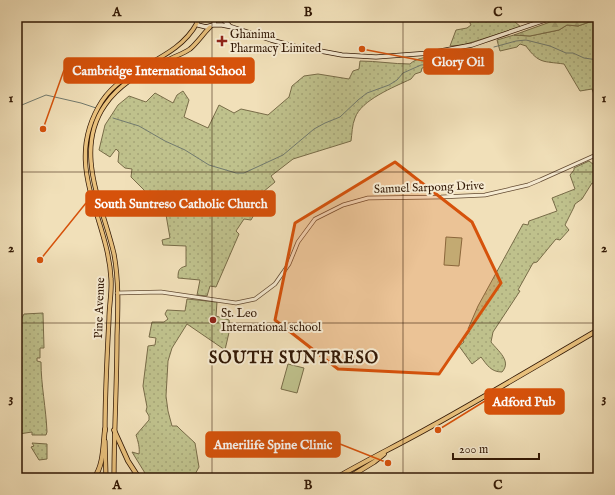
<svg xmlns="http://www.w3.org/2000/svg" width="615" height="495" font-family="'IM FELL English',serif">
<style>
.grass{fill:url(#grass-dots);stroke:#786c48}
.forest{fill:url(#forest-firs);stroke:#786c48}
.garden{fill:#bfc18c;stroke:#786c48}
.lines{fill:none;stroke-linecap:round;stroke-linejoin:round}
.stream{stroke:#717a6e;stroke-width:1}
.tertiary-casing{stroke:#624a32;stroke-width:4.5}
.secondary-casing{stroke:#321805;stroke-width:5}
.primary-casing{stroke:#321805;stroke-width:5}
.trunk-casing{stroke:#321805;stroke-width:5.5}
.tertiary{stroke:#f6ebd2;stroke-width:3}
.secondary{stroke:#f6ebd2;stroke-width:3.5}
.primary{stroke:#e8c07c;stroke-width:3.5}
.trunk{stroke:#e8c07c;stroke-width:4}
.marked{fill:#d6520b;fill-opacity:0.2;stroke:#d6520b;stroke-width:3;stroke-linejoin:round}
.grid{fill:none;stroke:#321805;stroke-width:1;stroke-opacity:0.55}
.poi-dot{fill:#8f2418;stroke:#f6ebd2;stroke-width:1.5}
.labels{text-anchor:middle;stroke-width:4;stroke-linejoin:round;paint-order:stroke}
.poi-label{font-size:12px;fill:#321805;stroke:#f6ebd2;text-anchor:start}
.street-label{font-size:12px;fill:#321805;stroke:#f6ebd2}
.district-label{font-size:16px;font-weight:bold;letter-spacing:1px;fill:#321805;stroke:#f6ebd2}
.leader{fill:none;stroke:#d6520b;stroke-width:1.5}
.callout-dot{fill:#d6520b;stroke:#f6ebd2;stroke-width:1.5}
.callout{fill:#d6520b;stroke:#d6520b;stroke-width:1.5}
.callout-label{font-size:13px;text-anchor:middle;font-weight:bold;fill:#fff}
.neatline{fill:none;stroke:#321805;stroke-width:1.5}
.grid-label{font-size:13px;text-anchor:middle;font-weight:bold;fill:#321805}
</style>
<defs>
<pattern id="grass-dots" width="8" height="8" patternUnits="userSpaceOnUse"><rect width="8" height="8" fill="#bfc18c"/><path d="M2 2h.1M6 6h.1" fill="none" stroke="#a5a577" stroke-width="1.8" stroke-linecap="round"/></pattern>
<pattern id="forest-firs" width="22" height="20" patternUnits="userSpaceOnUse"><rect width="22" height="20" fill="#bfc18c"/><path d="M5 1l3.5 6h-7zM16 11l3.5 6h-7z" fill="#a5a577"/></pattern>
</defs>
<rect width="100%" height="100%" fill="#f1e0b9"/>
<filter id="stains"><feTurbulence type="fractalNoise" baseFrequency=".005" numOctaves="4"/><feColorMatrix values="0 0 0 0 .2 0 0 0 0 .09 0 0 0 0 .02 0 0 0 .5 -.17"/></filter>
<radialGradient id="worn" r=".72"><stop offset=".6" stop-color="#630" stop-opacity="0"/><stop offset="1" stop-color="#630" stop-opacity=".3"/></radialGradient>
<path class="grass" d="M467 17H491L497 19 498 17H509L521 27 463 45 450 46 456 30 467 28 471 25Z
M598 19V105L592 89 580 91 564 64C543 61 539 64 526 46L520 44 517 47 500 51 497 40 514 35 530 36 559 30 567 25 578 26Z
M433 55 440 56 444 63 422 68 421 72 415 74 411 79C394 87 361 100 355 118 352 125 352 134 351 141L293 159 271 176 275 182 263 192 264 197 251 220 244 219 236 231 239 234 216 287 210 286 207 296 197 295 200 280 178 278C178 270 179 268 186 266V246L163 245 162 240 170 238 165 209H152L144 190 131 177 132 169 125 168 118 162 119 152 116 149 110 157 99 150 105 125 118 105 129 96 146 102 155 93 173 103 177 95 183 91 189 100 184 117 208 128 219 105 234 113 241 109 268 115 289 97 292 86 304 76 318 74 349 79 353 71 359 69 360 61C377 61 393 64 410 64 416 58 425 58 433 55Z
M589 161 598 168V179L594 184 592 183 582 199 575 204 574 207 565 225 569 230 560 240 556 239 537 262 533 263 518 290 520 291 493 332 491 342C498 351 512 361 502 372 491 372 487 365 481 357L472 364 459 346 464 342 463 340 470 331 468 329 478 306 523 224 528 225 529 221 557 211 552 198 575 189 570 175 574 170V168Z
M187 299 217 302 216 316 229 320 230 328 225 350 187 324 172 348 168 361 166 396 168 411 172 426H177L181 430 195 443 199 467 193 478H148L132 452 139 454C140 448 138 441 136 435L149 420V416L146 411 147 407 143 386 148 346 155 345 156 338 149 337 152 322H164L168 319 165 314 167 310 185 311Z
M43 313 44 348H40V358H37V361L41 362C41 385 46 408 47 432L46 435H32V432L19 434 17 432V327L24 314Z
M32 443 47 444V459L39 460 31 447 34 446Z"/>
<path class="forest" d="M564 17H598V19L578 26 567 25 559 30 530 36 514 35Z"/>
<path class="garden" d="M446 237 462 238 459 266 444 265Z
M288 364 304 368 297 393 281 389Z"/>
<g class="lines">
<path class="stream" d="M494 47 516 41 526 40 550 46 566 53H573L584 58 598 60
M452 61 456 57 461 58 489 49
M17 107 46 95 81 103 96 108
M113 118 139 126 165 141 185 150 209 165 236 173H244L283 155 314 129 325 123 340 117 358 100 367 93 389 85 397 80 403 73 421 65 434 64 445 61"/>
<g class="tertiary-casing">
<path id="tertiary" d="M117 293 161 292 236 303 255 299 275 284 289 264 298 242 315 219 343 205 368 198 441 197 485 195 528 185 540 180 598 154"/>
</g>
<g class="secondary-casing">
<path id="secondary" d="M194 17 198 25 206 27 213 25 217 17
M220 17 229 25
M213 25H222L232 27 271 40 293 46 342 55 376 57 430 53 472 45 554 17"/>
</g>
<g class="primary-casing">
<path id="primary" d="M105 431C105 394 107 356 109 319 109 306 112 292 111 279 108 216 61 165 102 101 126 65 176 62 197 23
M105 441 106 478
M114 478C114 430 117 383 117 336 118 309 119 281 114 254 103 206 73 151 105 105 120 83 144 70 168 60 175 56 183 54 190 49 197 43 203 34 210 27"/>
</g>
<g class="trunk-casing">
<path id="trunk" d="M114 430 128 461 139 478
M94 478C104 465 103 444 105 429
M336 478C367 460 400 444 432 426 488 395 543 362 598 330
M348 478 374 462 384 454"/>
</g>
<use href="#tertiary" class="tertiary"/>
<use href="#secondary" class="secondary"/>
<use href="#primary" class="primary"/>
<use href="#trunk" class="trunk"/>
</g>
<path class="marked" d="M395 162 472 222 501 283 439 374 338 369 275 320 295 223Z"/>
<path class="grid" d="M212 17V478M403 17V478M17 172H598M17 323H598"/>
<g class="poi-dot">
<path d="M220 35h4v4h4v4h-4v4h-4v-4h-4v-4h4z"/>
<circle cx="213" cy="320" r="4"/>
</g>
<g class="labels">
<g class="poi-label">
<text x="230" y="38">Ghanima<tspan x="230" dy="14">Pharmacy Limited</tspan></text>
<text x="221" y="317">St. Leo<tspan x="221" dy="14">International school</tspan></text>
</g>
<g class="street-label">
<text transform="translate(429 187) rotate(-2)" y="4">Samuel Sarpong Drive</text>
<text transform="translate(99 308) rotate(-88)" y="4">Pine Avenue</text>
</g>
<g class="district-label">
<text x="294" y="363">SOUTH SUNTRESO</text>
</g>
</g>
<path class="leader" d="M362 49L424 61M43 129L64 70M40 260L86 203M438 430L485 401M388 463L340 444"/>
<g class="callout-dot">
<circle cx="362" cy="49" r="4"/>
<circle cx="43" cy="129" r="4"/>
<circle cx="40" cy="260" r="4"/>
<circle cx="438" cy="430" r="4"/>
<circle cx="388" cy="463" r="4"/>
</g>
<g class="callout">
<rect x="424" y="49" width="69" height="25" rx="4"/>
<rect x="64" y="58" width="190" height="25" rx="4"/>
<rect x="86" y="191" width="189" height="25" rx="4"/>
<rect x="485" y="389" width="79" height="25" rx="4"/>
<rect x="206" y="432" width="134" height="25" rx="4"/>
</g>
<g class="callout-label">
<text x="458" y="66">Glory Oil</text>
<text x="159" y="75">Cambridge International School</text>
<text x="181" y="208">South Suntreso Catholic Church</text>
<text x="524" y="406">Adford Pub</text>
<text x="273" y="449">Amerilife Spine Clinic</text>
</g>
<rect width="615" height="495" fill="none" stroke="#f1e0b9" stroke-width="44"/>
<path d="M453 453v6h86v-6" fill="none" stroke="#321805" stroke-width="2"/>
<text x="459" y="453" font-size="12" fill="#321805" stroke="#f6ebd2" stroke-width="3" paint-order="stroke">200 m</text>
<rect x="22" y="22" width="571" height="451" class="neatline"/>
<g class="grid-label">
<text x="117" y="16">A</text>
<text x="308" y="16">B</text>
<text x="498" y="16">C</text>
<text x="11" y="102">1</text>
<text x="604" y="102">1</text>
<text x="11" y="252">2</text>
<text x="604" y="252">2</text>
<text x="11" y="402">3</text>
<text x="604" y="402">3</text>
<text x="117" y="489">A</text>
<text x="308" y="489">B</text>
<text x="498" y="489">C</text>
</g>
<rect width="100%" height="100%" filter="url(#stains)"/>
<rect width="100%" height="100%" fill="url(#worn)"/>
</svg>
